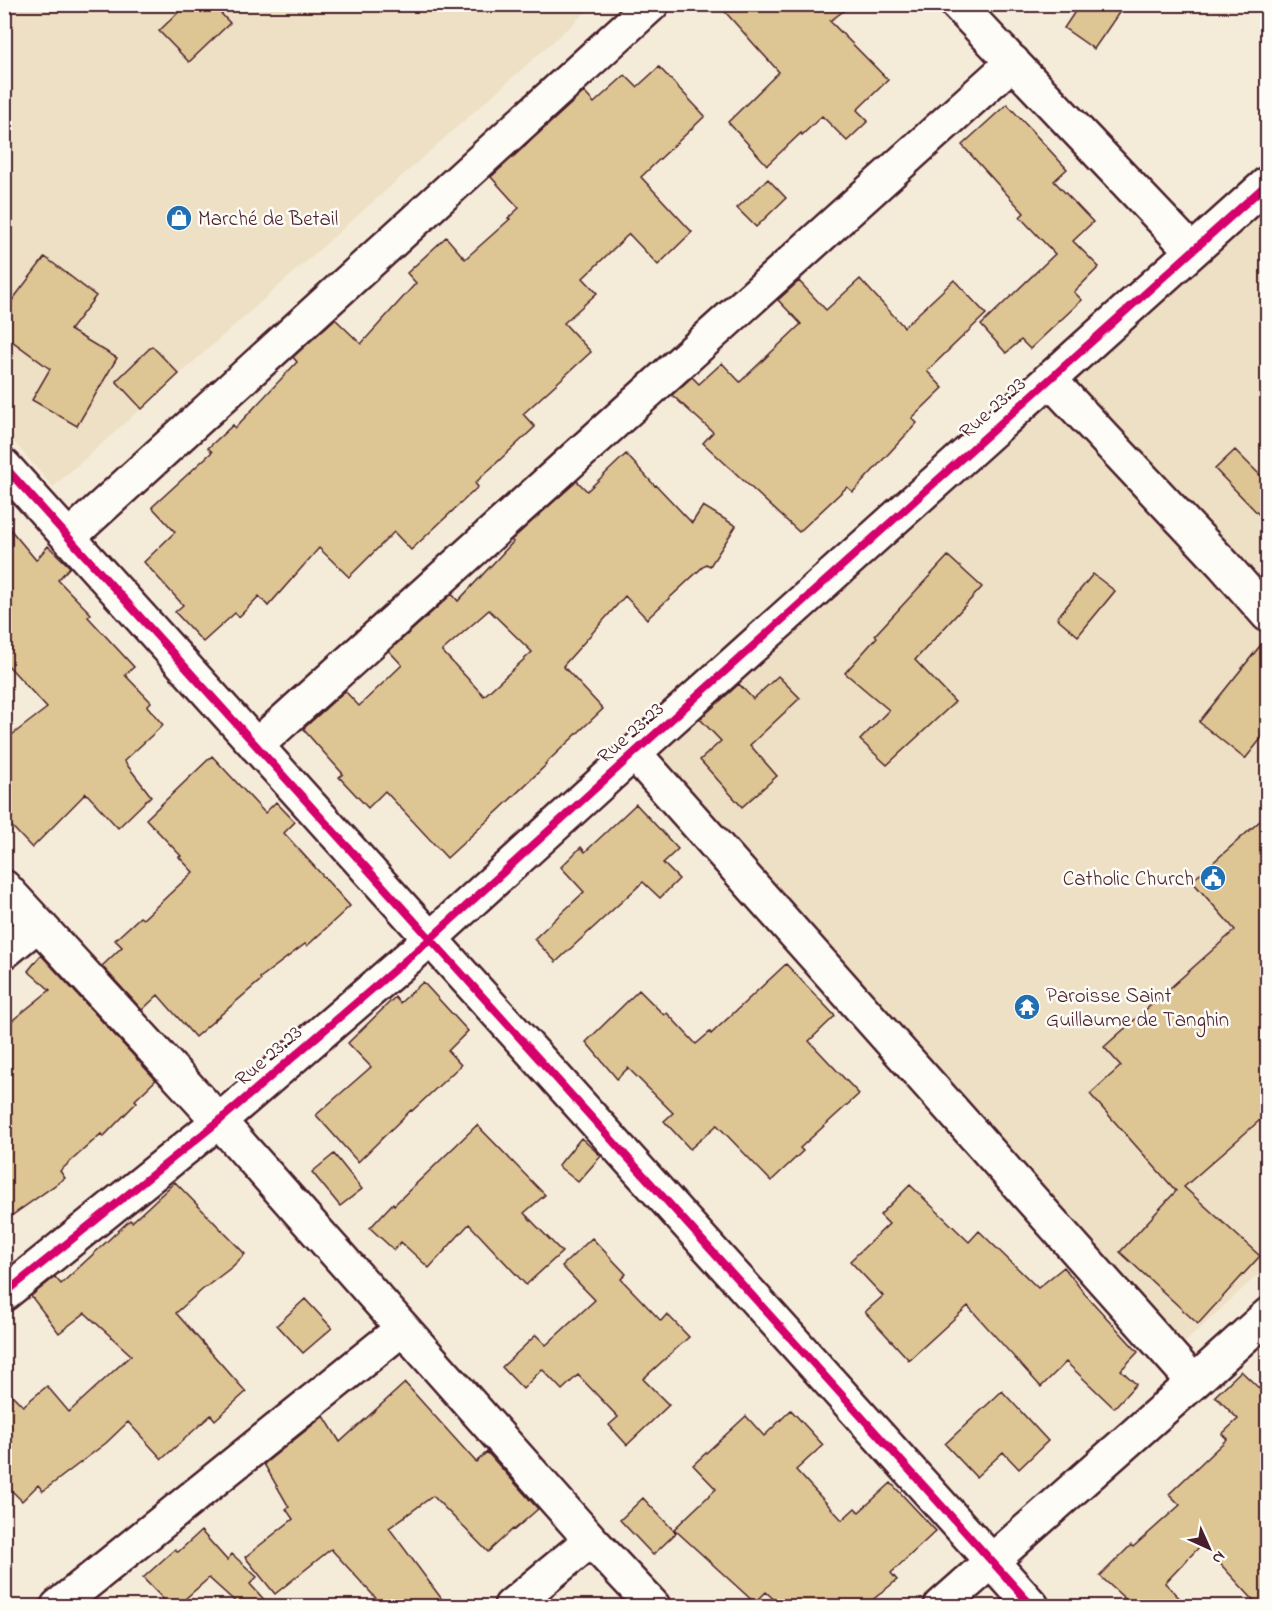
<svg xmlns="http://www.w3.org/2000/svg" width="1272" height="1611" font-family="'Indie Flower',sans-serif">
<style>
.built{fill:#ede0c4}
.building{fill:#dec594;stroke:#4a1f2b;stroke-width:1.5;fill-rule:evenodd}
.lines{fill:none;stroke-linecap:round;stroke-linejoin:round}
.minor-casing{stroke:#4a1f2b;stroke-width:38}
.minor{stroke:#fdfcf7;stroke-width:33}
.cycleway-casing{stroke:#fdfcf7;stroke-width:11}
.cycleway{stroke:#d6006c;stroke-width:8}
.labels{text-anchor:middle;stroke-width:5;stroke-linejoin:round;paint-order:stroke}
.poi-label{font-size:21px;fill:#4a1f2b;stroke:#fdfcf7;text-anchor:start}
.street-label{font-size:21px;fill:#4a1f2b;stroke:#fdfcf7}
</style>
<rect width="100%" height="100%" fill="#f4ecd9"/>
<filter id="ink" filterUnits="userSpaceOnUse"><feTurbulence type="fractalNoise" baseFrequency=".0167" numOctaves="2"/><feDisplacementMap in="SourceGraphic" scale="12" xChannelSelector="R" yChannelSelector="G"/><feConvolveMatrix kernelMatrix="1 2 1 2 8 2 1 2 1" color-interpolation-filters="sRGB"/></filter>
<g filter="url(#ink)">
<path class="built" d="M4 5H594L53 487 5 432Z
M1267 206V1266L1183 1344 658 753Z"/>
<path class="building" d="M187 4H212L230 23 189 62 159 31Z
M718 4H853L830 21 888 80 857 110 868 121 847 141 822 116 802 135 801 133 767 165 728 122 779 72Z
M1080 4H1125L1094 49 1064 28Z
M659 67 705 116 641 177 692 232 658 265 629 234 583 278 597 293 564 323 591 352 523 414 535 427 475 483 478 487 411 550 394 532 349 577 319 548 268 606 259 596 239 617 235 613 203 642 175 612 183 605 144 562 175 532 152 507 212 452 208 448 233 425 235 428 297 362 293 357 335 319 361 344 416 283 407 273 446 237 465 259 510 219 508 218 519 208 491 177 584 92 594 103 625 75 637 87Z
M1007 104 1067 169 1054 181 1093 222 1073 241 1099 267 1074 292 1082 300 1030 349 1021 340 1006 353 981 325 1055 254 1020 217 1024 213 962 145Z
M768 179 786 198 756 227 737 208Z
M45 257 96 296 70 330 117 358 77 426 32 400 50 369 4 335V311Z
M860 279 904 327 954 280 986 314 927 371 943 388 912 418 917 423 853 492 847 487 799 532 703 443 713 432 672 395 692 377 699 384 722 363 740 382 801 324 778 300 799 281 826 310Z
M152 346 179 374 142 409 116 381Z
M1235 450 1268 483V524L1215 469Z
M626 454 655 486 656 485 692 523 703 506 736 526 710 566 706 564 647 619 625 596 563 666 603 709 545 764 546 765 498 811 447 858 385 791 368 808 339 777 343 774 303 729 345 691 359 706 402 665 389 651 452 594 458 601 513 542 511 540 577 481 587 491ZM489 610 532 652 484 696 442 651Z
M4 522 36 560 48 546 70 567 58 580 91 614 88 617 134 667 125 675 151 702 147 706 163 725 124 761 151 796 118 828 86 793 32 848 4 818V741L47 708 4 661Z
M948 556 982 587 915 660 955 702 887 765 860 740 889 710 845 673 877 637 875 635Z
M1093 574 1115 591 1078 636 1057 618Z
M1268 636V730L1245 759 1199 722Z
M778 676 800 698 750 745 777 776 742 807 700 760 721 741 700 719 739 684 753 699Z
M212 756 265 813 276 802 295 822 284 833 350 906 307 946 305 944 260 978 261 980 195 1037 158 995 142 1010 102 966 122 947 115 940 140 917 143 919 193 872 179 857 181 856 146 819Z
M636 804 678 849 663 863 679 879 660 898 643 882 556 962 534 939 584 892 561 867 581 847 585 852Z
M1268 814V1113L1184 1187 1260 1256 1198 1324 1120 1252 1176 1191 1090 1094 1121 1066 1104 1047 1235 930 1192 881Z
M41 955 156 1080 135 1100 137 1102 103 1137 101 1134 60 1171 65 1178 4 1221V1027L50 990 28 971Z
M786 964 835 1016 809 1041 859 1094 800 1148 803 1151 771 1181 717 1125 690 1149 664 1121 673 1113 628 1068 617 1079 586 1042 639 990 664 1015 667 1013 696 1044 710 1032 711 1034Z
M423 982 468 1031 448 1051 461 1065 412 1111 411 1110 358 1162 316 1115 371 1067 348 1043 395 997 400 1003Z
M477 1125 545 1195 524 1213 562 1252 526 1285 469 1224 429 1268 401 1242 394 1250 370 1228 393 1203 394 1205Z
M581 1138 601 1156 578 1182 558 1166Z
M334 1154 362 1189 340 1206 312 1172Z
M175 1182 245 1254 232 1267 202 1290 176 1313 246 1392 215 1420 211 1415 162 1459 128 1422 106 1443 43 1491 38 1485 22 1501 4 1483V1387L23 1406 47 1386 69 1412 131 1355 85 1313 59 1333 31 1296 55 1277 61 1284 130 1220 132 1222Z
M910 1185 969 1242 979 1231 1038 1288 1064 1267 1084 1293 1138 1352 1121 1370 1136 1384 1114 1408 1066 1362 1041 1387 968 1306 909 1360 865 1312 883 1296 850 1261 889 1224 880 1215Z
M592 1238 626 1274 621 1279 661 1321 667 1314 689 1337 643 1379 669 1405 627 1445 609 1425 618 1417 578 1375 562 1390 542 1369 523 1389 502 1367 536 1335 546 1345 595 1300 562 1266Z
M305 1299 332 1328 303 1353 277 1325Z
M1241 1371 1265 1394 1268 1391V1606H1259L1202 1544 1165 1583 1187 1606H1133L1100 1576 1131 1545 1133 1547 1180 1505 1169 1494 1227 1439 1222 1434 1238 1419 1215 1396Z
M405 1383 476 1462 487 1452 538 1509 514 1530 513 1529 488 1552 433 1496 389 1528 447 1606H383L331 1549 275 1594 245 1557 293 1519 286 1509 289 1507 264 1464 324 1416 340 1442Z
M1002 1391 1048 1441 1019 1469 1003 1452 976 1477 945 1444Z
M791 1410 823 1445 796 1470 842 1520 855 1508 859 1512 891 1483 936 1531 891 1573 897 1580 865 1606H781L766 1592 755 1603 674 1529 716 1489 693 1465 746 1416 764 1436Z
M643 1498 676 1533 653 1555 620 1520Z
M201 1531 227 1560 232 1554 257 1577 250 1584 269 1605 267 1606H240L209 1578 177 1606H170L143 1578 175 1549 178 1552Z"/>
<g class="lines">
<g class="minor-casing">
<path id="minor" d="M957 4 1192 251
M1049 379 1224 565 1268 615
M4 466 1032 1606
M69 537 652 4
M256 746 1013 62
M634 753 1194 1382
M4 887 219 1121 591 1540 653 1606
M4 952 38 924
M4 1294 219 1121 429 940 634 753 1268 183
M58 1606 402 1329
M511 1606 591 1540
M941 1606 1194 1382 1268 1315"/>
</g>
<use href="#minor" class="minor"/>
<g class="cycleway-casing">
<path id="cycleway" d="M4 466 1032 1606
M4 1294 219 1121 429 940 634 753 1268 183"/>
</g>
<use href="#cycleway" class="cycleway"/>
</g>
</g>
<defs>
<g id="shop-disc" transform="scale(1.35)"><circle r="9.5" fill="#1f6fb2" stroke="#fdfcf7"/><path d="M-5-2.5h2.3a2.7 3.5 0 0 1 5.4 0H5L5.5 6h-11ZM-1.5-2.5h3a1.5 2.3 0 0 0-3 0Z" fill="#fff"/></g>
<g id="civic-disc" transform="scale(1.35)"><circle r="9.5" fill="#1f6fb2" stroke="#fdfcf7"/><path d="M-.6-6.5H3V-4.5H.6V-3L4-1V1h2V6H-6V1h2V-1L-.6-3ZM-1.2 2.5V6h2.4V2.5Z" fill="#fff"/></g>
<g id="temple-disc" transform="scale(1.35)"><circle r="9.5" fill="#1f6fb2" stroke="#fdfcf7"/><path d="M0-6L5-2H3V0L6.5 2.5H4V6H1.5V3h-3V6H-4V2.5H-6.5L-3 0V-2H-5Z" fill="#fff"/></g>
</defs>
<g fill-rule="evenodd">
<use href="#shop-disc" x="179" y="218"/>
<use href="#civic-disc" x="1213" y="878"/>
<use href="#temple-disc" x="1027" y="1007"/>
</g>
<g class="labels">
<g class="poi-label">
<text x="198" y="225">Marché de Betail</text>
<text x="1194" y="885" text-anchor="end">Catholic Church</text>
<text x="1046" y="1002">Paroisse Saint<tspan x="1046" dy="24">Guillaume de Tanghin</tspan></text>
</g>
<g class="street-label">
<text transform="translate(992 407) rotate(-42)" y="7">Rue 23.23</text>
<text transform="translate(630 732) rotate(-42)" y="7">Rue 23.23</text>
<text transform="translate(268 1055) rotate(-41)" y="7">Rue 23.23</text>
</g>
</g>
<rect width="1272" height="1611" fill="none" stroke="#fdfcf7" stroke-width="24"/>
<rect x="12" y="12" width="1248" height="1587" fill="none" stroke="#4a1f2b" stroke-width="2" filter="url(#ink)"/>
<g transform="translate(1209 1548) rotate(135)" stroke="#fdfcf7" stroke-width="4.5" paint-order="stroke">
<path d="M0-4.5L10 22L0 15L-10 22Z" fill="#4a1f2b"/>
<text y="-9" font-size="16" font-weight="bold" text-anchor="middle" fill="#4a1f2b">N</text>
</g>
</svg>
